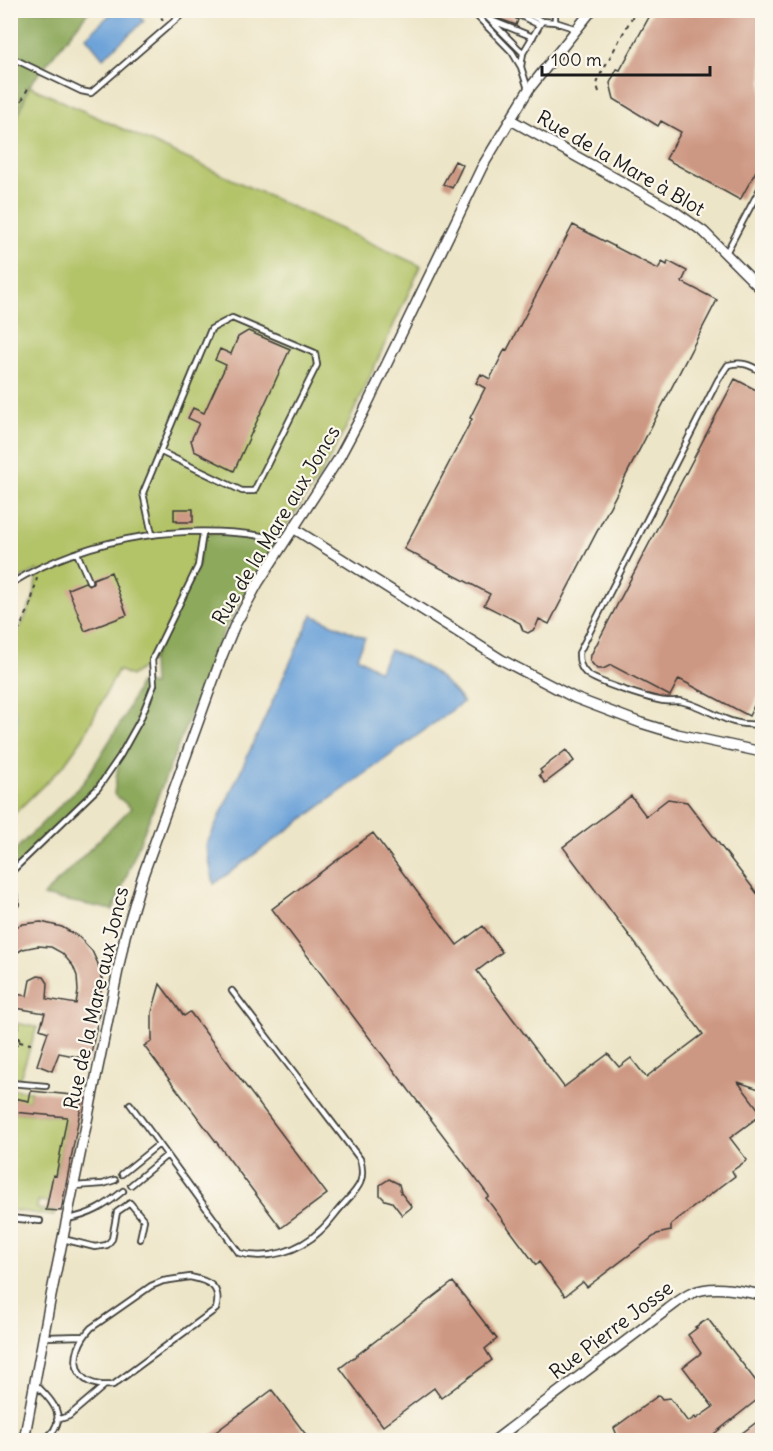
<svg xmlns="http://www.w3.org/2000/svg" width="773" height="1451" font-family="Delius,sans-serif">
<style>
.green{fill:#b2c367;stroke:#677042;stroke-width:1.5}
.forest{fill:#8da95c;stroke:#54623c;stroke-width:1.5}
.water{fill:#6aa1d8;stroke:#435e7a;stroke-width:1.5}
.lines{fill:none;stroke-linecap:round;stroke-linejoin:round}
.stream{stroke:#6aa1d8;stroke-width:3}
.building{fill:#cd9883}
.service-casing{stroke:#3b3a36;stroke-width:8}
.minor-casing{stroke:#3b3a36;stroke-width:12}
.path{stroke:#3b3a36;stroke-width:2;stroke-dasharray:4.5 4.5;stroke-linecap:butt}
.service{stroke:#fff;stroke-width:4.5}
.minor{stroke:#fff;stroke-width:9}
.labels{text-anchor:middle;stroke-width:4.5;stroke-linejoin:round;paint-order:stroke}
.street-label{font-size:20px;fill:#1c1c1c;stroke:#fbf7ec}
</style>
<rect width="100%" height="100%" fill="#fbf7ec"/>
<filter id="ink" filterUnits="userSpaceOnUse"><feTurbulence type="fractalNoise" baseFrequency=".0167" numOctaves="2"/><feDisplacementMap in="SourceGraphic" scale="12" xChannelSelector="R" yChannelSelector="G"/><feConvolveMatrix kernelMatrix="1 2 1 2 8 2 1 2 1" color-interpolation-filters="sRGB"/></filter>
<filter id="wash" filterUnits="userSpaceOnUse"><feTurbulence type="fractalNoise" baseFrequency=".008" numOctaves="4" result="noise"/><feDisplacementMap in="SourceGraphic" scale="24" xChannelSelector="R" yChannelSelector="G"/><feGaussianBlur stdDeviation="1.35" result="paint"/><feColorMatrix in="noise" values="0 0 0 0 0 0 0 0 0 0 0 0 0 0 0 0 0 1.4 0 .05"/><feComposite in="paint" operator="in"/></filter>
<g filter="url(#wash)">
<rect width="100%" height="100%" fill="#ede5c7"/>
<path class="green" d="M29 86 421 266 346 428 319 478 277 539 201 555 152 660 131 676 118 670 83 738 63 766 11 817V648L34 597 37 570 11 584 10 137Z
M10 1022 37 1027 20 1078 11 1077Z
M11 1089 31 1091 29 1101 14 1099 13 1112 67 1117 56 1176H53L50 1202 38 1201 37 1209 54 1211V1216L11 1210Z"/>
<path class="forest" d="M11 11H89L29 86 11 137Z
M203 533 277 539 224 630 113 910 43 896 131 808 114 794 119 758 98 788 11 873V854L84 782 123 719 140 682 153 685 152 660 198 566Z"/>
<path class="water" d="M115 10 136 11 144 21 103 58 86 37Z
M312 615 365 638 357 657 379 671 390 650C424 664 440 673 463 702L214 884 206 846Z"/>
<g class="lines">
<path class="stream" d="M10 704C18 716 18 727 10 739"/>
</g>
<g id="blocks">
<path class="building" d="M487 10H501L518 20 516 25 492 16Z
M653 10H762V160L740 200 666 159 681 132 661 121 658 126 614 99 610 83 617 69 620 70Z
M455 161 463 165 452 188 443 184Z
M573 225 658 269 662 262 667 265 668 261 687 271 682 282 717 300 549 624 539 619 535 629 528 633 523 631 520 623 484 605 490 594 404 549 472 419 470 418 485 388 476 383 481 374 490 379 505 349 507 350Z
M248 331 290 349 234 471 194 451 191 440 199 423 188 418 193 408 204 413 226 365 215 360 220 349 231 354 238 337Z
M735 379 762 393V689L749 716 679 679 670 696 611 665 603 669H597L590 661 591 655Z
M174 509H193V522H177V520H174Z
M111 572 127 615 85 631 68 589 85 582 90 585 93 583V579Z
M566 750 574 761 545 783 539 775 542 773 540 770Z
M631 796 646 816 668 799 687 802 759 896 762 894V1090L738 1082 762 1114 730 1138 747 1160 732 1171 735 1176 671 1224V1231L657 1234 587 1287 583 1282 565 1296 539 1262 536 1265 486 1198 489 1196 272 909 373 833 457 945 483 926 502 952 477 971 564 1087 608 1054 619 1067 631 1058 646 1077 703 1034 563 847Z
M41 922 62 927 79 937 92 951 98 964 101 978H103L98 1008 100 1009 90 1059 59 1053 52 1071 37 1065 48 1032 40 1029 45 1013 10 1007V993L27 996 30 980 38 976 44 977 48 983 47 999 76 1004 78 991 77 976 73 966 62 953 51 947 38 946 23 949 10 957V929L23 924Z
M160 984 184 1016 190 1012 327 1194 281 1228 144 1046 152 1041V1012Z
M31 1091 83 1096 61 1211 46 1210 53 1175 56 1176 67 1117 13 1112 14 1098 29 1101Z
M389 1179 399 1184 401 1193 412 1207 402 1215 392 1202 385 1200 380 1195V1185Z
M453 1282 497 1339 485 1349 492 1360 441 1398 434 1388 383 1426 340 1368Z
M708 1319 762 1389V1396L710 1437 713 1440H619L614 1428 659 1395 662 1399 670 1398 688 1422 695 1417 696 1419 713 1407 683 1367 701 1353 688 1335 697 1328 695 1327Z
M272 1390 310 1440H205L221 1428Z
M762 1418V1440H733Z"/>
</g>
</g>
<g filter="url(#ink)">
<use href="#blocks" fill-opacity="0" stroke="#3b3a36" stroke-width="1.5"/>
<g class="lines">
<g class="service-casing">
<path id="service" d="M471 10 512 52 521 67
M480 10 523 53
M509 10 539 25
M520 10 542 21
M491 20 533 37
M555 22V10
M10 57 81 91 91 93 187 10
M528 89 521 67 523 53 542 21 555 22 577 29
M726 253 762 185
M762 372C750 365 742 361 728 365L718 380 579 653C579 661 580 668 587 674 596 682 652 700 665 701 672 702 678 700 684 702 715 710 727 728 762 724
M152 534 143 493 211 329 232 318 315 353 317 365 254 491H242L161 452
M77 553 89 581
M10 584C92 534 192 521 285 540
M10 873 98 788 120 756 140 720 154 685 152 660 198 566 203 533
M10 886 13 887 16 904 10 912
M10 1083 46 1086
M130 1104 239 1253C267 1261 299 1251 320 1231 328 1224 334 1215 341 1207 356 1190 367 1183 360 1159L232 991
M122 1174 159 1144
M131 1185 167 1155
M74 1186 103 1184 115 1180
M10 1218 40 1221
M67 1219C91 1215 105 1206 123 1191
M63 1239 95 1247 107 1245 112 1239 117 1212 130 1203 144 1220 140 1239
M190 1277C210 1281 222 1287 216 1309L113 1385C71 1389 67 1354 91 1328L151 1286 163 1281Z
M44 1337 84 1336
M35 1384C53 1401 71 1420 44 1440
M57 1420 69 1416 104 1386"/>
</g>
<g class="minor-casing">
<path id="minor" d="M511 120 674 211 704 232 762 290
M293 528 502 660 575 698 641 723 677 734 762 752
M24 1440 51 1296 125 936 142 878 222 656 234 627 258 583 339 458 363 413 482 167 529 89 592 10
M495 1440 668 1309C675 1304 684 1296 692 1293 714 1284 741 1291 762 1295"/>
</g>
<path class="path" d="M156 10 163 20
M599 92 597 85 599 77 636 10
M10 125 29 86
M10 648 30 607 37 578
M11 919 15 927
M10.5 1041a4.5 4.5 0 1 1 9 0a4.5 4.5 0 1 1-9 0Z
M16 1037 19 1023
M19 1042 31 1044
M10 1066 14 1045"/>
<use href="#service" class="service"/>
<use href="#minor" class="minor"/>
</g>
</g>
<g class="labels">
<g class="street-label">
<text transform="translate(621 163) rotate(30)" y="7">Rue de la Mare à Blot</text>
<text transform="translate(276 525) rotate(-59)" y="7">Rue de la Mare aux Joncs</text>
<text transform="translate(96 998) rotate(-77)" y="7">Rue de la Mare aux Joncs</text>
<text transform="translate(611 1330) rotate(-37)" y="7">Rue Pierre Josse</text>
</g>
</g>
<rect width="773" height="1451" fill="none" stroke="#fbf7ec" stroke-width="36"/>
<path d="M542 66v9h168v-9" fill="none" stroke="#1c1c1c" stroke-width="3"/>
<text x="551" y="66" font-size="18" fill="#1c1c1c" stroke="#fbf7ec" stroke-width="4.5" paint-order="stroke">100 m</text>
</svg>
